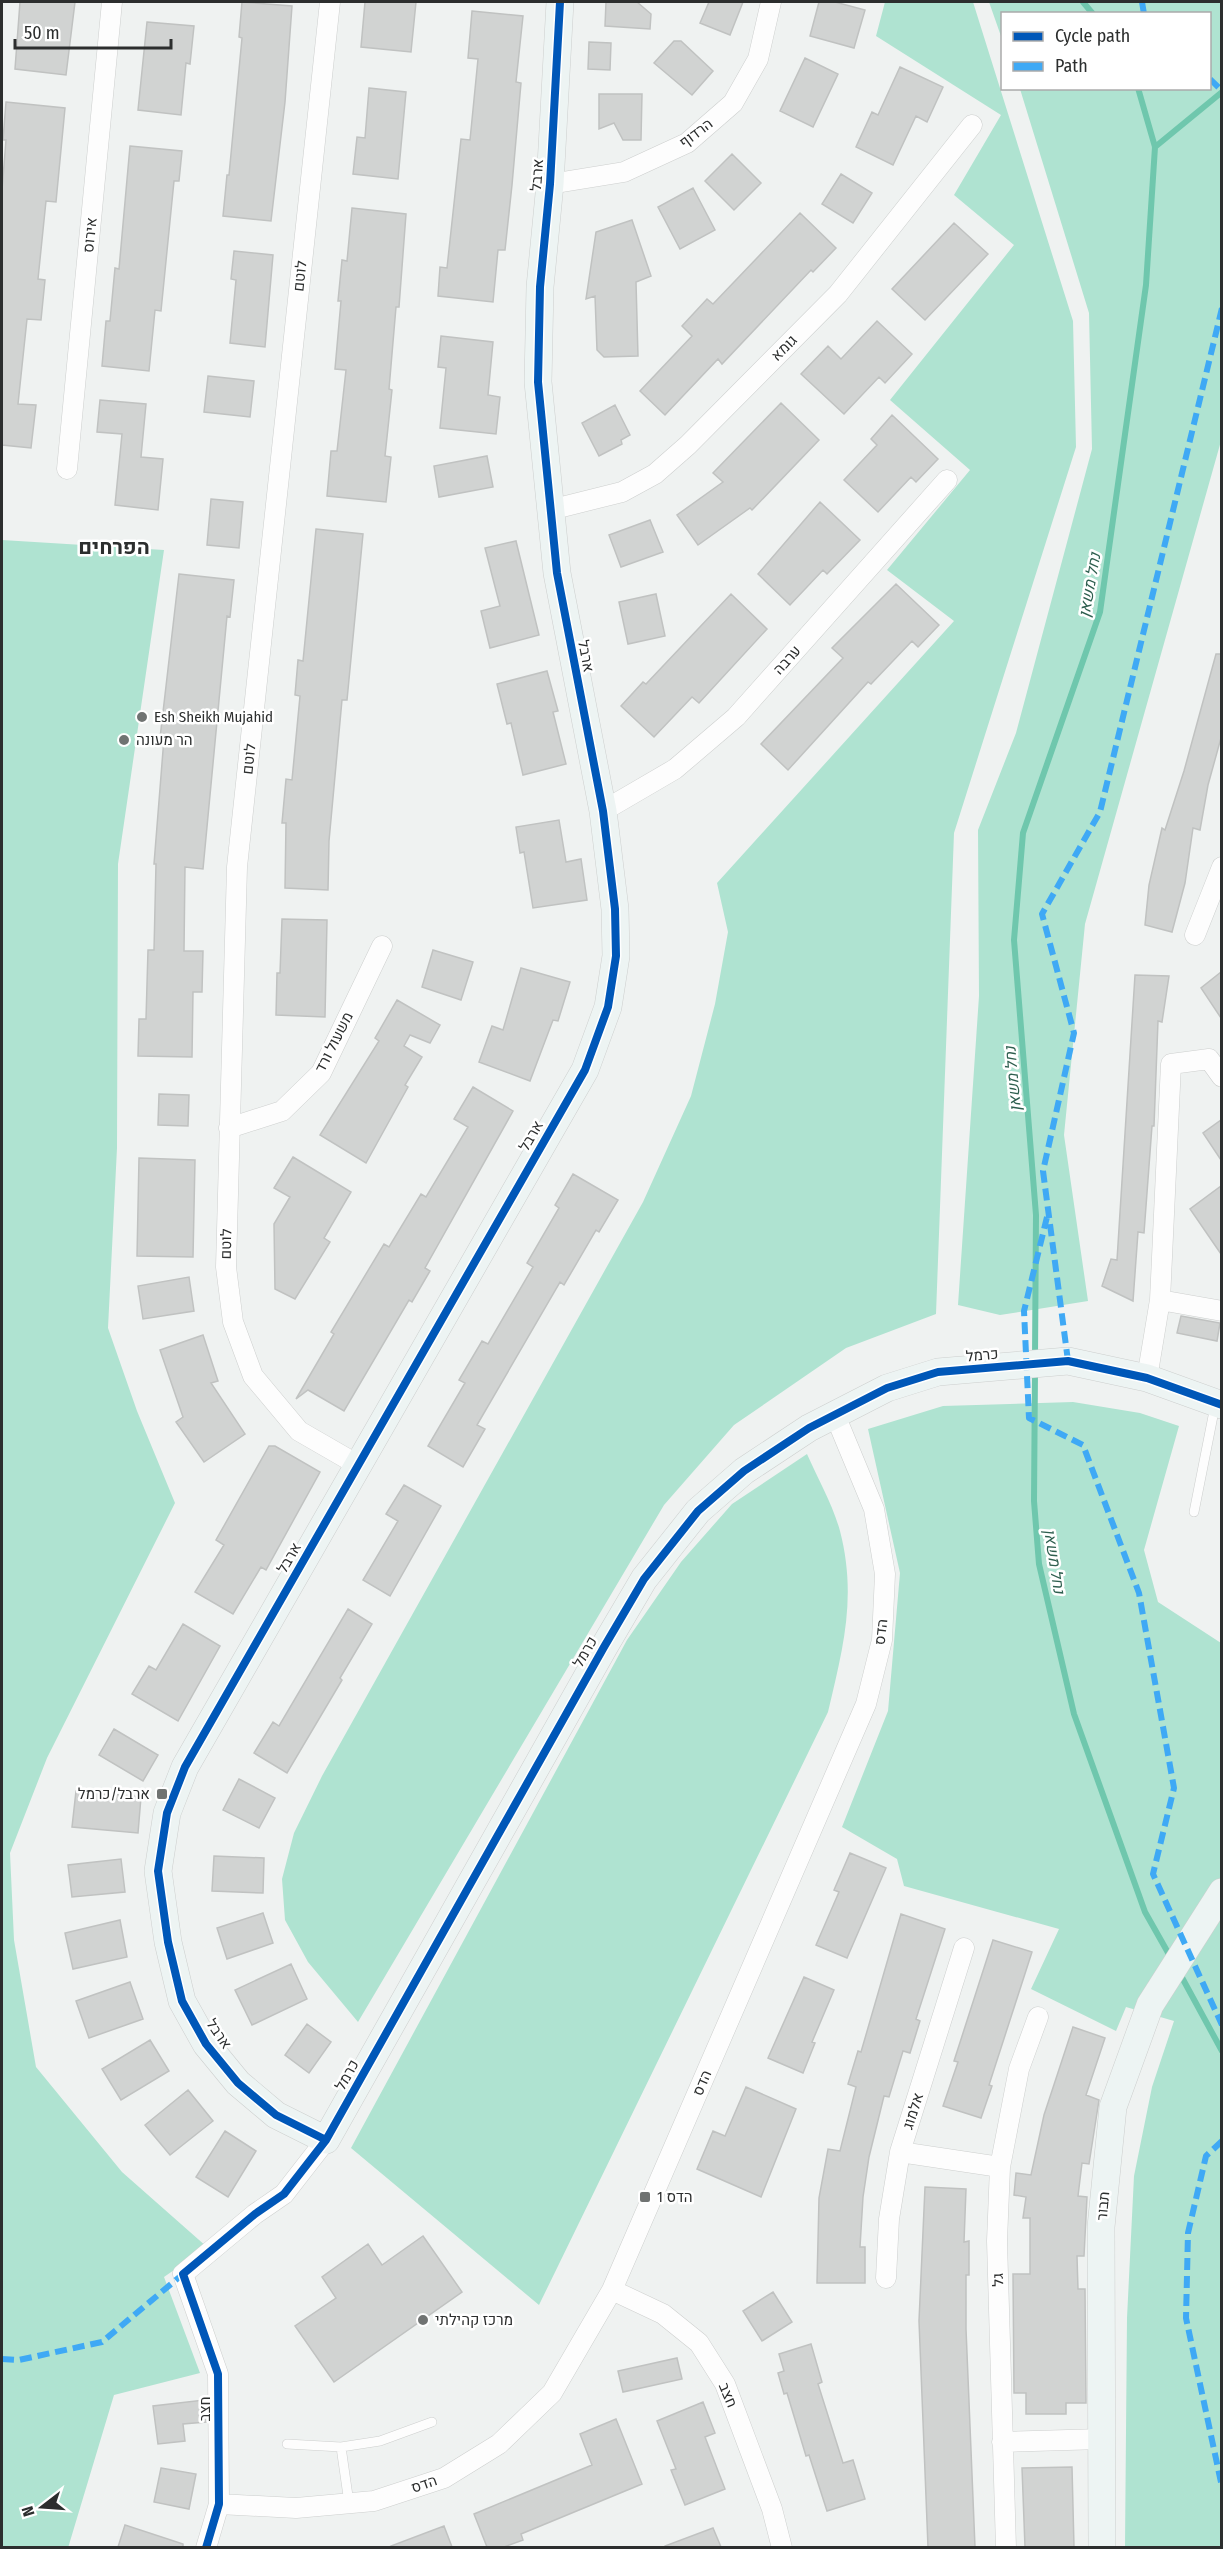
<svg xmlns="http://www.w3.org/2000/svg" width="1223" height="2549" font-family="'Fira Sans Condensed',Heebo,sans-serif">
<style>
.green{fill:#afe3d1}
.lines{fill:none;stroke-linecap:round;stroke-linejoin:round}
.stream{stroke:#6fc7ad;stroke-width:6}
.building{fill:#d1d3d2;stroke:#c0c2c1;stroke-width:1.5}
.lane-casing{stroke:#cdcfce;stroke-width:10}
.street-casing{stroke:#cdcfce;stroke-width:21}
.secondary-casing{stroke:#cdcfce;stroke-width:28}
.lane{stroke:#fdfdfd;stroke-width:9}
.street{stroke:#fdfdfd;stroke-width:20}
.secondary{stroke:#edf4f3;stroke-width:27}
.quiet{stroke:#3fa9f5;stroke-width:6;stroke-dasharray:12 6;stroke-linecap:butt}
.cycleway-casing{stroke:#fff;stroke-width:11}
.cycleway{stroke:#0057b8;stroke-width:8}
.poi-dot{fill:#707372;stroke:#fff;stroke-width:2}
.labels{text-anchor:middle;stroke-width:5;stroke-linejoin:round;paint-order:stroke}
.street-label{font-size:15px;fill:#2c2e2e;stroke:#fff}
.poi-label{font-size:15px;fill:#2c2e2e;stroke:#fff;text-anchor:start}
.water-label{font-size:16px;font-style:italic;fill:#2e5f4f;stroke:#fff}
.district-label{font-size:21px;font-weight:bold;fill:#2c2e2e;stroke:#fff}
</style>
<rect width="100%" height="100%" fill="#eff2f1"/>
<path class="green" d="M885 2H973L1073 321 1076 447 954 833 936 1314 846 1348 734 1425 664 1505 358 2022 308 1962 285 1920 282 1879 294 1833 322 1776 643 1202 691 1096 715 1004 728 932 717 883 954 621 887 570 970 470 890 400 1014 245 954 195 1001 115 876 36Z
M989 2H1222L1221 441 1085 924 1064 1135 1088 1301 1000 1315 958 1305 979 996 978 830 1016 733 1092 449 1089 313 1020 89 1210 88V14H1002V39Z
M2 540 164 550 118 864 117 1148 108 1328 137 1411 175 1503 47 1758 10 1853 14 1940 36 2067 122 2172 207 2247 164 2277 200 2373 114 2395 68 2548 2 2547Z
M1073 1402 1140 1413 1179 1426 1144 1550 1158 1602 1221 1643V2547H1125L1127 2318 1134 2176 1152 2087 1174 2021 1126 2007 1116 2031 1031 1989 1059 1929 904 1886 897 1859 842 1827 888 1711 900 1573 868 1429 943 1406Z
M807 1454C818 1479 833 1505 840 1531 857 1597 843 1648 828 1712L539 2305 351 2148 627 1640 681 1562 732 1504Z"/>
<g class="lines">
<path class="stream" d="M1083 2 1093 14
M1155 147 1222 92
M1035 1357 1036 1215 1014 940 1023 833 1100 612 1146 285 1155 147 1138 88
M1035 1371 1034 1501 1039 1564 1074 1714 1145 1912 1171 1958
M1179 1972 1222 2051"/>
</g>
<path class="building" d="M20 2H75L66 75 15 69Z
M242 2 292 6 285 102 271 221 223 216 227 175H229L242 38 239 37Z
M365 2H416L411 52 361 47Z
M606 2H637L651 14 650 29 605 26Z
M709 2H743L730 35 700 23Z
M819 2H835L865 10 854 48 810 36Z
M472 11 523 16 516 82 521 83 512 185 505 250H498L493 302 438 296 440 267 447 268 461 139 470 140 478 59 468 58Z
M147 22 194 26 190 64 186 63 181 115 138 110Z
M674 41H681L713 71 692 95 654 63Z
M589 42 611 43 610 70 588 69Z
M805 58 838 74 813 127 780 111Z
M900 67 943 87 927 122 916 116 893 165 856 147 872 112 878 115Z
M369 88 406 92 398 179 353 174 357 137 365 138Z
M599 94H642L641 140H623L614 123 599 129Z
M6 102 65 108 56 202 46 201 38 279 45 280 41 320 27 319 18 404 36 405 31 448 2 445V190L6 140H3Z
M130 146 182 151 179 181H174L161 311 155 310 149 371 102 366 106 321H110L115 268 119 269Z
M732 154 761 183 734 210 705 181Z
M841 174 872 193 853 223 822 204Z
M693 188 715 230 680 249 658 207Z
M352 208 406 214 399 307H396L389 389 392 390 385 456 391 457 386 502 327 496 331 451H337L346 370 335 369 341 301H338L342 260 347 261Z
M800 213 836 248 813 272 811 270 722 364 718 359 665 415 640 391 692 336 682 326 707 299 713 304Z
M632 220 651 276 636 282 638 356 604 357 597 350 595 296 586 299 596 232Z
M954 223 988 254 925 320 892 289Z
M234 251 273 255 265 347 230 343 236 280 231 279Z
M877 321 912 354 885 383 879 377 844 414 801 374 828 346 841 359Z
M441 336 493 342 488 395 500 397 496 434 440 428 446 368 438 367Z
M208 376 254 381 250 417 204 412Z
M100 400 146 404 141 457 163 459 158 510 115 505 122 434 97 432Z
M781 403 819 440 752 510 750 508 698 545 677 515 723 482 713 473Z
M615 405 630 435 621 440 622 444 599 456 582 423Z
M892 415 938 459 916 482 911 477 878 512 844 480 877 445 871 439Z
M487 456 493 487 439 497 434 466Z
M211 499 243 502 239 548 207 545Z
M820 502 860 540 827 574 823 570 790 605 758 574Z
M650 520 663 552 621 567 609 535Z
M316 529 363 534 347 700H342L329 841 328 890 285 888 286 823H282L286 779 292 780 300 696 295 695 298 660 303 661Z
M516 541 539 635 490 648 481 611 500 606 485 548Z
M179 574 234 580 230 617 227 616 203 869 185 867 184 951H203L202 992H193L192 1057 138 1056 139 1019H146L148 950H154L156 864H154L164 738H160Z
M896 584 939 625 918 647 912 641 871 684 868 682 788 770 761 744 843 658 832 648Z
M656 594 665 636 628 644 619 602Z
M731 594 767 629 699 703 692 697 654 737 621 706 643 682 646 684Z
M1216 654H1221V738L1208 785 1200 830 1193 828 1185 883 1172 932 1145 925 1149 885 1162 828 1165 830 1184 771Z
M547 671 558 711 553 712 566 764 523 775 511 723 507 724 497 684Z
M559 820 566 862 581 859 587 900 533 908 524 852 520 853 516 827Z
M282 919 327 920 325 1017 276 1015 277 973H280Z
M433 950 473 962 461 1000 422 987Z
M521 968 570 982 558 1021 553 1020 530 1081 479 1062 492 1026 503 1030Z
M1221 972V1018L1201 988Z
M1135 975 1169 976 1162 1022 1158 1021 1154 1126H1152L1144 1233 1138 1232 1133 1301 1102 1286 1111 1259 1117 1260Z
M397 1000 440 1025 430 1043 410 1035 404 1046 422 1057 405 1085 408 1087 366 1163 320 1135 379 1041 375 1038Z
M473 1087 513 1111 425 1268 430 1271 412 1302 409 1300 344 1411 308 1390 296 1399 334 1334 331 1332 384 1244 389 1247 421 1194 426 1197 468 1127 454 1119Z
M159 1094 189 1095 188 1126 158 1125Z
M1221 1120V1160L1203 1133Z
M293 1157 351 1192 324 1238 330 1242 295 1299 275 1289 274 1224 290 1197 274 1188Z
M139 1158 195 1160 193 1257 137 1256Z
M573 1174 618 1200 599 1232 596 1230 564 1285 560 1282 477 1425 485 1429 463 1467 428 1446 465 1383 459 1380 482 1341 488 1344 533 1267 527 1263 559 1208 555 1205Z
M1221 1186V1254L1190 1209Z
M189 1277 194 1311 143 1319 138 1286Z
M1181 1316 1220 1323 1217 1341 1177 1333Z
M203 1335 218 1381 211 1383 245 1434 204 1462 176 1422 183 1417 160 1350Z
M269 1446H275L320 1472 266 1570 261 1567 233 1614 195 1592 224 1545 216 1540Z
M404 1485 441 1506 390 1596 363 1580 398 1521 386 1514Z
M348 1609 372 1624 340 1678 342 1680 287 1773 254 1753 273 1722 279 1726Z
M183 1624 220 1646 178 1721 132 1694 149 1666 156 1670Z
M114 1729 158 1755 143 1781 99 1755Z
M239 1779 275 1798 259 1828 223 1810Z
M76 1791 141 1797 138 1833 72 1827Z
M850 1853 886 1868 847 1958 816 1945 839 1892 834 1890Z
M214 1856 264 1858 263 1893 212 1891Z
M121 1859 125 1892 72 1897 68 1865Z
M263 1913 273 1943 227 1959 217 1928Z
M901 1914 945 1929 916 2019 920 2021 910 2053 903 2051 889 2097 884 2096 869 2157 863 2197 860 2247H865V2283H817L819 2198 828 2149 840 2151 856 2087 848 2084 858 2051 861 2052Z
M120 1920 127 1957 73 1969 65 1933Z
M993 1940 1032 1952 989 2085 992 2086 981 2118 943 2106 958 2062 954 2061Z
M291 1964 307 1999 252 2025 235 1990Z
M804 1977 834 1990 812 2042 815 2043 803 2073 768 2058Z
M130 1982 143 2019 89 2038 76 2001Z
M307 2024 331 2042 309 2073 285 2055Z
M1073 2027 1105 2038 1086 2095 1099 2100 1089 2164 1082 2163 1078 2196 1087 2197 1084 2256H1077L1078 2289H1085L1086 2403H1066V2414H1026V2393H1014L1013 2274H1030V2218H1023L1026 2197 1014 2195 1016 2173 1031 2175 1044 2115Z
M150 2040 169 2071 121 2100 102 2069Z
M746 2087 796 2109 761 2197 697 2169 713 2131 725 2136Z
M188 2090 213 2121 170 2155 145 2125Z
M225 2131 256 2151 228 2197 196 2177Z
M925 2187 966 2189 964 2242 969 2241V2275H966V2329L975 2547H928L919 2321Z
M423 2236 462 2292 334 2382 295 2326 336 2298 322 2277 368 2244 382 2265Z
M773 2292 792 2322 762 2341 743 2311Z
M811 2344 822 2382 818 2384 843 2463 853 2460 865 2499 827 2511 809 2455 806 2456 787 2393 784 2394 778 2373 784 2371 779 2354Z
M677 2358 682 2379 623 2392 618 2371Z
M204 2400 206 2422 183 2424 185 2441 158 2444 153 2406Z
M703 2402 715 2433 705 2437 725 2489 685 2505 671 2470 676 2469 657 2421Z
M616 2419 642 2484 521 2534 523 2540 504 2547H487L474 2514 592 2465 580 2434Z
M1072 2467 1074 2547H1025L1022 2468Z
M161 2468 196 2474 189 2509 154 2502Z
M125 2525 183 2544V2547H118Z
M444 2526 452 2547H392L391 2546Z
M713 2528 721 2547H665V2546Z"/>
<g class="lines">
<g class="lane-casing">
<path id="lane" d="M1194 1512 1215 1406
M287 2444 341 2447 380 2441 432 2422
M341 2447 349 2503"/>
</g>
<g class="street-casing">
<path id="street" d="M330 2 237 867 226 1267 233 1322 253 1376 299 1431 358 1465
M550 184 624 172 687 143 733 103 758 59 771 2
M67 469 112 2
M550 510 622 492 655 474 688 445 838 294 972 125
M603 811 675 769 736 717 947 480
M1195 935 1222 867
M229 1128 282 1111 321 1073 382 946
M1160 1300 1222 1311
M1147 1378 1160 1300 1171 1064 1209 1059 1222 1077
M900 2152 1000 2167
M886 2278 889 2219 900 2152 964 1948
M612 2290 663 2314 699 2343 725 2384 772 2509 782 2548
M1002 2442 1102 2439
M219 2504 296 2508 374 2501 444 2478 499 2444 552 2393 612 2290 866 1704 882 1640 885 1574 874 1509 835 1415
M206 2548 219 2504 218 2374 183 2274 255 2214 284 2194 326 2140
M1006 2548 997 2241 1000 2167 1019 2069 1038 2017"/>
</g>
<g class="secondary-casing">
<path id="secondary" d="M560 2 550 184 540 287 538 382 557 573 603 811 615 909 616 956 608 1007 585 1070 185 1767 167 1813 158 1871 168 1942 182 2001 206 2044 238 2083 276 2115 326 2140 604 1647 644 1579 698 1511 744 1471 809 1428 887 1388 938 1372 1068 1361 1147 1378 1222 1405
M1102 2548 1101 2227 1113 2107 1150 2005 1222 1892"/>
</g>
<use href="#lane" class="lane"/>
<use href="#street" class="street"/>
<use href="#secondary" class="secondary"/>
<path class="quiet" d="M1142 2 1144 14
M1210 79 1222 91
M1047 1217 1024 1311 1029 1418 1083 1445 1139 1593 1174 1788 1153 1874 1222 2025
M1068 1361 1043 1171 1074 1033 1042 914 1100 812 1222 308
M1222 2141 1206 2156 1188 2233 1186 2318 1222 2487
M2 2359 19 2360 102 2342 183 2274"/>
<g class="cycleway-casing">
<path id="cycleway" d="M326 2140 276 2115 238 2083 206 2044 182 2001 168 1942 158 1871 167 1813 185 1767 585 1070 608 1007 616 956 615 909 603 811 557 573 538 382 540 287 550 184 560 2
M206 2548 219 2504 218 2374 183 2274 255 2214 284 2194 326 2140 604 1647 644 1579 698 1511 744 1471 809 1428 887 1388 938 1372 1068 1361 1147 1378 1222 1405"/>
</g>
<use href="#cycleway" class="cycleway"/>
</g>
<g class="poi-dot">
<circle cx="142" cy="717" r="6"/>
<circle cx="124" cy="740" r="6"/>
<rect x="156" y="1788" width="12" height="12" rx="3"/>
<rect x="639" y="2191" width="12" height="12" rx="3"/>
<circle cx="423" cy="2320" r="6"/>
</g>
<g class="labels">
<g class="street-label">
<text transform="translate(696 133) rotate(-37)" y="5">הרדוף</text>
<text transform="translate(537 175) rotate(-86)" y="5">ארבל</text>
<text transform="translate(90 235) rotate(-84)" y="5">אירוס</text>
<text transform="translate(300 276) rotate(-84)" y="5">לוטם</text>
<text transform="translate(784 348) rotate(-45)" y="5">גומא</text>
<text transform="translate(586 656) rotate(79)" y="5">ארבל</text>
<text transform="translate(787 660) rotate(-48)" y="5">ערבה</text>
<text transform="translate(249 759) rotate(-84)" y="5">לוטם</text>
<text transform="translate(334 1042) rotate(-63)" y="5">משעול ורד</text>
<text transform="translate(531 1136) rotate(-60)" y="5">ארבל</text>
<text transform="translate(226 1244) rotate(-89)" y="5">לוטם</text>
<text transform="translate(982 1355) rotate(-5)" y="5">כרמל</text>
<text transform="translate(289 1558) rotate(-60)" y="5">ארבל</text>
<text transform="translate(881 1632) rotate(-84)" y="5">הדס</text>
<text transform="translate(585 1652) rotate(-60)" y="5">כרמל</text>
<text transform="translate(219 2034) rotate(56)" y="5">ארבל</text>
<text transform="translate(347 2075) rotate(-61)" y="5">כרמל</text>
<text transform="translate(702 2083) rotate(-67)" y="5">הדס</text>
<text transform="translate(913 2111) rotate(-72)" y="5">אלמוג</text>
<text transform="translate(1103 2206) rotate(-85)" y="5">תבור</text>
<text transform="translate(998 2280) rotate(-92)" y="5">גל</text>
<text transform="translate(728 2395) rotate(67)" y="5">חצב</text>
<text transform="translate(205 2409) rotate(-90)" y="5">חצב</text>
<text transform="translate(424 2484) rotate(-19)" y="5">הדס</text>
</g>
<g class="poi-label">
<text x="154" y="722">Esh Sheikh Mujahid</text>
<text x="136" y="745">הר מעונה</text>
<text x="150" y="1799" text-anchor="end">ארבל/כרמל</text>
<text x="657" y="2202">הדס 1</text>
<text x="435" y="2325">מרכז קהילתי</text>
</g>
<g class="water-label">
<text transform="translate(1089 585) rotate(-80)" y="6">נחל משאן</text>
<text transform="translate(1012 1079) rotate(-95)" y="6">נחל משאן</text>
<text transform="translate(1055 1561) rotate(81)" y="6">נחל משאן</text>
</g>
<g class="district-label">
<text x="114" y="554">הפרחים</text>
</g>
</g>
<rect width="1223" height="2549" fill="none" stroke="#2c2e2e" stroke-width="6"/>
<rect x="1001" y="12" width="210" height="78" fill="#ffffff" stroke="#ababab" stroke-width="1.5"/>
<rect x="1013" y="32" width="30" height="9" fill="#0057b8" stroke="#ababab" stroke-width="1.5"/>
<text x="1055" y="42" font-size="18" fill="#2c2e2e">Cycle path</text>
<rect x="1013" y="62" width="30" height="9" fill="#3fa9f5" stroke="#ababab" stroke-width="1.5"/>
<text x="1055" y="72" font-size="18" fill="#2c2e2e">Path</text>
<g transform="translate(42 2507) rotate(253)" stroke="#ffffff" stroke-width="4.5" paint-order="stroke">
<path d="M0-4.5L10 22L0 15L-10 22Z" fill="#2c2e2e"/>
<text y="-9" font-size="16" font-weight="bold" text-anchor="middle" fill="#2c2e2e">N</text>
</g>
<path d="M15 39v9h156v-9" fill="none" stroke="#2c2e2e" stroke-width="3"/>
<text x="24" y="39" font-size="18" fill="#2c2e2e" stroke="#ffffff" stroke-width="4.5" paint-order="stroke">50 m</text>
</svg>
